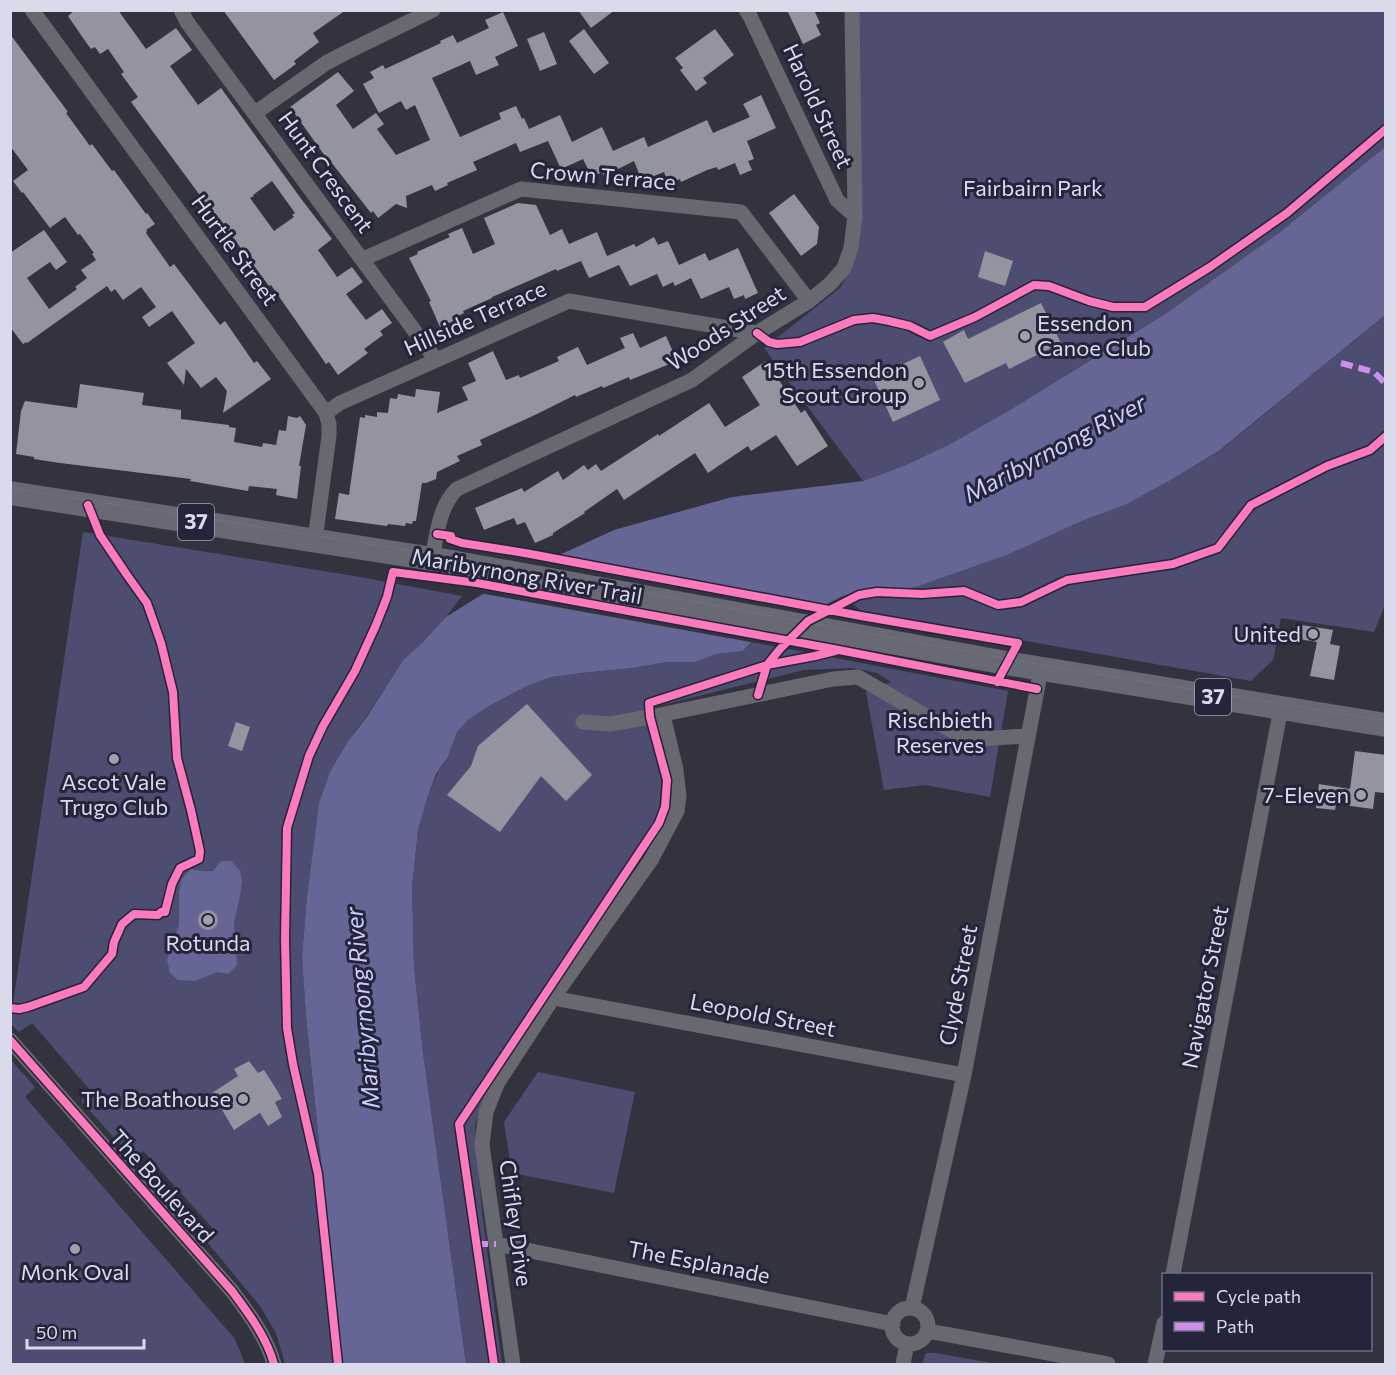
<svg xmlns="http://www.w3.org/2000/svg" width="1396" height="1375" font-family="Commissioner,sans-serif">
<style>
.green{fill:#4c4d71}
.water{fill:#656695}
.pier{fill:#333340}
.building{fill:#9394a0;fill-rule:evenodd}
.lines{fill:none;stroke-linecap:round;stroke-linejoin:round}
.street{stroke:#686870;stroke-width:15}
.primary{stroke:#696975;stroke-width:24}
.tram{stroke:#6e6f78;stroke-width:1.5}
.quiet{stroke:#ce8fe9;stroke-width:6;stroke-dasharray:12 6;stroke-linecap:butt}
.cycleway-casing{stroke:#24243b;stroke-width:11}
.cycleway{stroke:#fd7abc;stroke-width:8}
.poi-dot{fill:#9fa0ae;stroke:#24243b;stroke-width:2}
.labels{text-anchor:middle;stroke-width:6;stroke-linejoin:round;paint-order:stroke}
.shield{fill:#24243b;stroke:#a3a3b6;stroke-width:1.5}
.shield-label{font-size:21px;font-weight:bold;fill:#d9daea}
.street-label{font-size:22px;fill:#d9daea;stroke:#24243b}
.park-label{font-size:22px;fill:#dadcfb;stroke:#24243b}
.poi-label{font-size:22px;fill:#d9daea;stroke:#24243b;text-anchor:end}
.water-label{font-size:24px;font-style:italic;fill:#cbcefc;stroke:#24243b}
</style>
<rect width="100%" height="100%" fill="#333340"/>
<path class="green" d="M853 11H1385V147L1280 232 1165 314 1010 410 952 443 906 465 863 481 764 348 840 288 849 271Z
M1385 315 1386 602 1374 632 1281 618 1273 660 1251 681 863 612 843 596 858 591 875 588 895 592 916 587 1007 555 1082 521 1127 504 1171 480 1220 451Z
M83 532 360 577 462 596 446 617 422 643 403 660 365 718 349 740 319 803 307 896 302 957 306 1016 342 1364H285L276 1333 260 1306 207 1242 217 1233 143 1151 134 1160 81 1101 91 1091 32 1023 19 1032 11 1024V1017Z
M751 642 1008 691 990 797 925 785 884 790 866 692 891 682 877 673 852 668 804 670 654 707 673 786 671 806 659 834 629 875 483 1099 475 1126 482 1212 502 1364H466L423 1053 414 967 412 887 418 830 427 799 437 774 448 757 457 732 468 720 489 706 527 686 552 677 582 673 633 668 667 662H695L717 654 743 651Z
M10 1059 35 1087 25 1097 235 1339 245 1364H11Z
M538 1072 635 1092 614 1193 512 1173 504 1122Z
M926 1353H936L997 1364H922Z"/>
<path class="water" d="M1385 147V315L1219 451 1171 480 1127 504 1082 521 1007 555 916 587 895 592 875 588 858 591 843 596 751 642 743 651 717 654 695 662H667L633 668 582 673 552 677 527 686 489 706 468 720 457 732 448 757 436 774 427 799 418 830 412 887 414 967 423 1053 466 1364H342L306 1016 302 957 307 896 319 803 331 770 349 740 366 718 403 660 422 643 446 617 523 569 566 552 614 530 732 497 863 481 906 465 952 443 1010 410 1165 314 1280 232Z
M221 861H231L240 871 242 881 240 896 234 923 237 965 228 974 217 972 195 981 178 980 170 973 167 960 179 925V892L182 878 191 869 202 871H213Z"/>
<path class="pier" d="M549 556 827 608 756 643 479 593 522 567Z"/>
<path class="building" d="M75 10H118L146 49 176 28 192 50 170 66 198 105 221 88 302 200 332 239 318 250 337 277 352 267 363 282 346 294 366 320 382 309 392 323 380 331 383 335 364 349 368 353 338 375 329 362 326 364 271 285 269 286 231 235 230 236 131 102 138 97 121 74 124 72 108 49 100 54 95 47 91 49 83 38 68 16ZM272 181 295 213 292 215 294 217 274 231 250 198 254 196 253 195Z
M223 10H346L313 33 319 42 294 61 296 64 274 80Z
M578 10H615L591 28Z
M787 10H814L820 23 816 25 821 35 803 44Z
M503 12 518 46 495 57 499 65 476 75 470 61 432 78 460 137 501 119 499 113 516 106 522 119 524 118 529 129 560 115 572 142 602 127 613 151 644 137 648 147 707 120 713 133 750 117 743 104 761 95 776 128 747 141 754 159 748 161 752 170 740 175 735 163 718 170 717 167 707 170 681 182 680 179 669 184 664 172 642 181 634 161 604 176 602 172 592 177 583 159 561 169 548 141 520 152 516 143 473 162 477 170 447 183 448 185 435 191 432 185 406 196 407 208 396 204 378 218 373 211 371 213 331 162 330 163 290 107 338 72 354 91 336 105 353 129 376 113 384 124 377 129 396 155 430 140 415 105 406 110 401 101 379 113 363 84 374 78 370 72 383 65 385 69 441 43 440 41 453 35 457 43 489 28 485 20Z
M584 29 609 63 594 74 569 41Z
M715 29 734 55 703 78 707 83 696 91 680 70 683 68 675 58Z
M544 32 557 64 540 71 527 39Z
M10 34 68 112 66 113 90 146 92 144 112 171 114 170 146 214 147 213 155 224 146 230 147 231 146 233 170 267 174 264 220 325 225 321 254 363 257 361 271 379 223 413 227 391 216 377 201 388 186 369 184 385 167 363 195 343 172 311 149 327 142 317 156 307 141 287 123 300 115 289 111 292 107 286 27 343 26 342 23 344 10 327V253L44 230 67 262 56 270 50 262 27 278 49 309 77 289 75 287 87 278 81 270 96 260 92 254 94 253 80 234 78 235 65 217 50 228 23 192 22 193 13 181 28 170 10 146Z
M794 194 819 227 817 244 801 256 769 213Z
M518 203 536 205 550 235 562 229 569 244 597 232 607 256 634 244 636 247 654 237 658 245 668 241 679 265 705 253 709 261 738 248 758 293 745 299 744 295 734 299 729 287 701 299 691 278 675 286 673 282 663 287 657 274 630 286 619 265 589 278 581 261 557 271 556 269 492 297V298L463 311 464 313 458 316 459 319 440 327 429 302 431 301 409 258 418 254 417 252 450 237 448 234 462 228 473 254 495 244 484 218Z
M985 251 1013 261 1005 286 978 277Z
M1041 303 1061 343 1009 369 1006 363 965 383 943 342 964 330 968 339Z
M633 333 640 348 666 336 677 361 630 380 629 377 603 388 602 386 576 397 575 395 537 414 480 440 482 445 457 456 460 461 437 472 436 479 426 483H422L416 521H413L412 524 406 523 405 526 388 524 387 526 335 519 339 493 349 495 360 417 365 418V415L377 417V412L388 413 390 398 397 399 398 394 415 397 416 389 440 392 437 413 468 400 462 387 476 381 468 363 493 351 506 380 519 375 520 378 559 361 557 357 578 347 587 365 625 348 620 338Z
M920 356 940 400 893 422 873 378Z
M766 361 801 413 805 410 828 446 797 466 776 435 751 451 748 446 708 473 695 453 624 500 617 489 584 512 585 513 553 533V535L535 543 525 522 517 525 514 518 484 530 475 508 522 488 524 492 558 471 563 480 584 465 588 470 596 464 601 471 658 434 659 436 709 403 725 427 760 405 742 377Z
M80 384 144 393 142 405 181 410V419L229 425V427L236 428 234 442 262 447 263 443 276 445 279 430 286 431 288 416 297 418 300 416 306 425 299 466H301L297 499 276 495 277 489 249 486 248 491 190 481 191 479 60 463 34 459V457L16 454 21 411 25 401 77 408Z
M1295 624 1333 630 1330 644 1340 646 1334 680 1310 676 1317 642 1293 638Z
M527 704 592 775 566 801 541 776 500 832 447 795 471 766 478 746Z
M236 722 250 727 242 751 228 746Z
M1355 751 1386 755V781L1384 793 1375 792 1373 809 1336 804 1335 810 1316 808 1319 784 1350 789Z
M198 920a10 10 0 1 1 20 0a10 10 0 1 1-20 0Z
M249 1061 258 1073 264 1070 275 1087 282 1099 275 1102 282 1117 268 1126 260 1113 234 1130 212 1093 238 1076 234 1069Z"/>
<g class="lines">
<path class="street" d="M32 10 326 413 329 424V436L315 540
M181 10 187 22 436 360
M746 10 750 16 837 200 855 216
M255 113 326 63 345 53 433 10
M363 259 521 189 741 212 809 301
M326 413 340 403 569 301 757 333
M432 558C437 535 439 506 457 489L692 380 757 333 809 301 830 284 844 268 851 248 855 216 852 10
M583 722 610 724 650 717 833 679 858 677 963 737 978 739 1028 736
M553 998 964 1075
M10 1040 232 1291C249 1314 266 1336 274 1364
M496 1244 893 1324
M1173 1274 1281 708
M912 1308 964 1075 1041 669
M892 1326a18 18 0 1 1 36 0a18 18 0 1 1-36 0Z
M928 1331 1108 1364
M513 1364 482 1145 486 1112 497 1084 553 998 651 860 677 811 679 796 676 770 663 715
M903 1364 907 1344
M1155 1364 1164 1323"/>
<path class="primary" d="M10 493 446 561 1006 663 1386 725"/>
<path class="tram" d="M10 488 433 554 1036 664 1386 721"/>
<path class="quiet" d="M1341 363 1374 372 1386 384
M476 1244H496"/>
<g class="cycleway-casing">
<path id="cycleway" d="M757 333 769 342 777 344 800 342 854 320 873 318 889 321 910 326 930 336 975 317 1034 285 1049 286 1089 301 1113 307H1145L1210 267 1287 213 1386 129
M437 534 451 536 450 539 462 543 525 553 861 616 1018 643 997 682
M758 695 767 665 780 649 808 621 859 595 877 592 922 594 964 591 998 605 1021 602 1067 580 1173 564 1218 548 1251 505 1327 466 1370 450 1386 436
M10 1008 19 1009 28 1007 84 987 112 954 114 942 122 924 134 914 158 915 161 912H165L172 884 180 868 199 859 200 851 191 810 177 758 173 692 161 643 147 603 127 575 100 535 88 505
M10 1040 232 1291C249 1314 266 1336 274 1364
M338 1364 318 1174 293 1064 287 1028 285 938 287 828 309 756 323 726 355 671 376 625 387 597 393 572 477 583 839 650 1037 689
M494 1364 459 1124 659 823 665 807 667 780 650 717 649 703 767 665 815 656 835 651"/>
</g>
<use href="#cycleway" class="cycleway"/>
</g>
<g class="poi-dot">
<circle cx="1025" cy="336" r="6"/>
<circle cx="919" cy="383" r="6"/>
<circle cx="1313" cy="634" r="6"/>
<circle cx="114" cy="759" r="6"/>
<circle cx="1361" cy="795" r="6"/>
<circle cx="208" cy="920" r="6"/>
<circle cx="243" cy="1099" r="6"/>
<circle cx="75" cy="1249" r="6"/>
</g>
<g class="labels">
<g class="shield">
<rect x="178" y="504" width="36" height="36" rx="4.5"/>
<rect x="1195" y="679" width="36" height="36" rx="4.5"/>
</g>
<g class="shield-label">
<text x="196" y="529">37</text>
<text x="1213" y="704">37</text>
</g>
<g class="street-label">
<text transform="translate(818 106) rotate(65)" y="8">Harold Street</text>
<text transform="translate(326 172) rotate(54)" y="8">Hunt Crescent</text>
<text transform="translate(603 176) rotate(5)" y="8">Crown Terrace</text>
<text transform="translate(235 250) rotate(54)" y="8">Hurtle Street</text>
<text transform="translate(475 318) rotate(-24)" y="8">Hillside Terrace</text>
<text transform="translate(726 328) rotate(-33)" y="8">Woods Street</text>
<text transform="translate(527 576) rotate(10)" y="8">Maribyrnong River Trail</text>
<text transform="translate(958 985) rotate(-79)" y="8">Clyde Street</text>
<text transform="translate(1205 987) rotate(-79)" y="8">Navigator Street</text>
<text transform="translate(763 1015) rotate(11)" y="8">Leopold Street</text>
<text transform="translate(162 1186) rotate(48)" y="8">The Boulevard</text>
<text transform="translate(516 1223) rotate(82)" y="8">Chifley Drive</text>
<text transform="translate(699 1262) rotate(11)" y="8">The Esplanade</text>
</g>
<g class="park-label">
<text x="1033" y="196">Fairbairn Park</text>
<text x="940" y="728">Rischbieth<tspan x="940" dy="25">Reserves</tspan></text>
</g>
<g class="poi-label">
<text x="1037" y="331" text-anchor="start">Essendon<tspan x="1037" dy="25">Canoe Club</tspan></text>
<text x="907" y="378">15th Essendon<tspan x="907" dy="25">Scout Group</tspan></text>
<text x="1301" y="642">United</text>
<text x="114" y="790" text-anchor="middle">Ascot Vale<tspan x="114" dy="25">Trugo Club</tspan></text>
<text x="1349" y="803">7-Eleven</text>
<text x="208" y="951" text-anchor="middle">Rotunda</text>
<text x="231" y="1107">The Boathouse</text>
<text x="75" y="1280" text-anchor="middle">Monk Oval</text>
</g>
<g class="water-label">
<text transform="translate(1055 449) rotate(-28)" y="8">Maribyrnong River</text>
<text transform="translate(363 1008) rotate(-95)" y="8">Maribyrnong River</text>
</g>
</g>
<rect width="1396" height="1375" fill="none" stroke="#d9daea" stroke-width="24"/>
<rect x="1162" y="1273" width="210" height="78" fill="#24243b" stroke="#6c6d81" stroke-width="1.5"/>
<rect x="1174" y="1292" width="30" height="9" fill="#fd7abc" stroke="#6c6d81" stroke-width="1.5"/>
<text x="1216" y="1303" font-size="18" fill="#d9daea">Cycle path</text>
<rect x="1174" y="1322" width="30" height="9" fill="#ce8fe9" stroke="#6c6d81" stroke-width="1.5"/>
<text x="1216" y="1333" font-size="18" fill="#d9daea">Path</text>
<path d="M27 1339v9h117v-9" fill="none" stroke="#d9daea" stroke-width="3"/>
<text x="36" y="1339" font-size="18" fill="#d9daea" stroke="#24243b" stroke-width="4.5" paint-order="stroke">50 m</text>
</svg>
